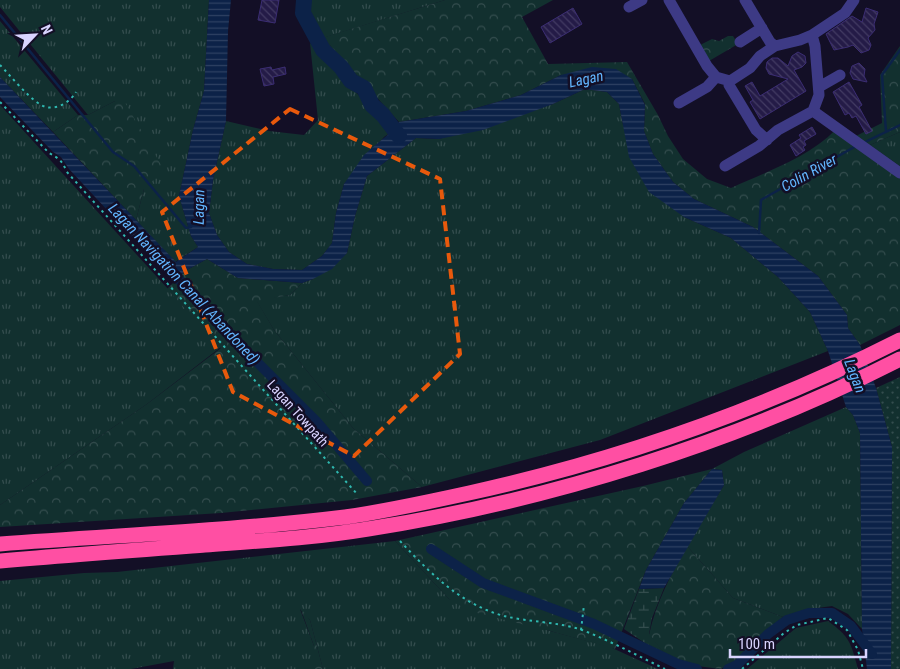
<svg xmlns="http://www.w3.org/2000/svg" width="900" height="669" font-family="'Roboto Condensed',sans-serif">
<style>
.grass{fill:url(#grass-tufts)}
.forest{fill:url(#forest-crowns)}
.wetland{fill:url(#wetland-marsh)}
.park{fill:url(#park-dots)}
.water{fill:url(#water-rules)}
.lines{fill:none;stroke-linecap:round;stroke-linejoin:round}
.stream{stroke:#0c2248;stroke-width:2.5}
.canal{stroke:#0c2248;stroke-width:10}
.river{stroke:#0c2248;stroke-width:16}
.building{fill:url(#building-back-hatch);stroke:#3b2d73}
.path{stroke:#2fb8b0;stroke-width:2;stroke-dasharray:2.5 4;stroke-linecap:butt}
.minor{stroke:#3d3a85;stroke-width:11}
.highway{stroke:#ff4fa3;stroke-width:15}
.marked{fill:none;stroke:#e8590c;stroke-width:4;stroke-dasharray:10 6;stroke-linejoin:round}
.labels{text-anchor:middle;stroke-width:5;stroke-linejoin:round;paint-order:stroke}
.street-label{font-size:14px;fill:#d9d4ff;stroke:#130f26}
.water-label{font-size:15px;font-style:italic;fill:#62b6ff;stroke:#130f26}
</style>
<defs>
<pattern id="grass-tufts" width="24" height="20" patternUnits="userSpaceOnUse" patternTransform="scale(1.25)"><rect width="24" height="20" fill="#12302f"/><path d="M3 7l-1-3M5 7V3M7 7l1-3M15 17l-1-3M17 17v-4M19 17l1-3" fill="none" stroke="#344d4e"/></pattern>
<pattern id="forest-crowns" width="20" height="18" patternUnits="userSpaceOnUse" patternTransform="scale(1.25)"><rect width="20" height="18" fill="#12302f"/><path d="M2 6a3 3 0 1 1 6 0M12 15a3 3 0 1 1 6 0" fill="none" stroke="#344d4e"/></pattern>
<pattern id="wetland-marsh" width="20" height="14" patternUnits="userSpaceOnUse" patternTransform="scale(1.25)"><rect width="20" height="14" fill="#12302f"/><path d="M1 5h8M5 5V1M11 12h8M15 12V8" fill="none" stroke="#344d4e"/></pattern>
<pattern id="park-dots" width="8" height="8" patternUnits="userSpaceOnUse" patternTransform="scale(1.25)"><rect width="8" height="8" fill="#12302f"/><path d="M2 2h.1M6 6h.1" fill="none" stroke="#344d4e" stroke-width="1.8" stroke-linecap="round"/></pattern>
<pattern id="water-rules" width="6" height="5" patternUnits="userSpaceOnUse" patternTransform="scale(1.25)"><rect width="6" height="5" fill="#0c2248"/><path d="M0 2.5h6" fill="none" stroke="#2f4163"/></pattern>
<pattern id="building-back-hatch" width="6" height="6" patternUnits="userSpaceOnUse" patternTransform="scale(1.25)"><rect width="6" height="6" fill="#241b47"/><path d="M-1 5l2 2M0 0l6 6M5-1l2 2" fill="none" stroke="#433b63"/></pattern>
</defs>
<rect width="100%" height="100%" fill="#130f26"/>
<path class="grass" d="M0 0H209L204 91 193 130 179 196 191 236 198 247 175 262 136 220 144 189 115 101 88 115 0 7Z
M307 0H445L326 37 332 48 326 47C318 33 306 17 307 0Z
M0 21 78 115 53 132 0 77Z
M310 43 392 131 384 137 344 184 336 213 332 243 322 256 302 270 273 269 247 264 229 252 217 235 209 213 213 180 226 121 269 131 304 135 318 120Z
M585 89 607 92 619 104 623 125 684 217 731 238 778 277 810 312 828 351 600 440 422 487 353 428 274 330 256 300 290 295 302 283 313 279 347 253 355 216 367 176 416 138 439 139 553 104Z
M0 105 221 347 147 404 0 505Z
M900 132V166L870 145Z
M846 407 853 415 860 433 862 629 848 614 832 606 810 609 783 617 733 598 687 546 724 485 722 470 712 469 744 452Z
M395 541 449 599 550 631 610 647 658 669H323L310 620 300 609 314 646V669H173L174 661 131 669H0V581L84 573 117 572Z
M828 621C850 637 851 643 858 669H747L796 628Z"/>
<path class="forest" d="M445 0H553L522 17 548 64 627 62 658 115 668 136 683 159 707 179 731 188C768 171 813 156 840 125L856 136 882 123 880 75 900 46V132L870 145 900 166V325L860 345 848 328 847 315 818 276 753 227 694 199 673 182 653 154 644 131 645 104 632 79 561 75 521 95 466 111 399 122 332 48 325 37Z
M728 36H733L738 44 709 61 700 45 712 39 719 41Z
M115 101 126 104 164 170 144 189 136 220 53 132 78 115H88Z
M207 259 238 278 302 283 290 295 257 301 274 330 353 428 422 487 352 500 221 513 0 527V505L147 404 221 348 167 289 185 271Z
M712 469 684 503 646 570 615 649 550 631 469 611 449 599 395 541 643 486Z
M687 546 733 598 783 617 758 639 734 664 720 669 690 665 670 660 649 635C656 602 671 575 687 546Z
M300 607 310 620 323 669H314V646Z"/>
<path class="wetland" d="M664 588 652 618 649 634 670 660 624 629 639 589Z"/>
<path class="park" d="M900 377V669H891L892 447 876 388Z"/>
<path class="water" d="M209 0H231L228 31 226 121 213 180 209 213 217 235 229 252 247 264 273 269 302 270 322 256 332 243 336 213 344 184 364 155 392 131 399 122 466 111 521 95 561 75 592 67 616 69 632 79 645 105 644 131 653 154 673 182 694 199 753 227 818 276 847 315 848 328 860 345 876 388 892 447 891 669H867L862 629 860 433 853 415 846 407 828 351 810 312 778 277 731 238 684 217 649 192 629 157 619 104 607 92 585 89 553 104 483 130 439 139 416 138 367 176 355 216 347 253 332 269 313 279 302 283 238 278 207 259 185 271 174 282 69 169 61 157 53 152 0 97V77L176 262 198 247 191 236 179 196 193 130 204 91Z
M712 469 722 470 724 485 664 588 639 589 646 570 684 503Z"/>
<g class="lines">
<path class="stream" d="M0 15 113 152 134 166 186 228 191 227
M886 132 882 75 900 50
M863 143 900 125
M759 233 761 200 856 146"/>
<path class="canal" d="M168 268 256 361 317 422 367 481
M431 549 483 583 594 624 678 664 697 669
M728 669 737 665 768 634 787 620 809 613H832L851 626 872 654"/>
<path class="river" d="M304 0 303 13 323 50 341 67 351 81 364 88 372 105 383 115 399 136"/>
</g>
<path class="building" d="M262 0H279L275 23 258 20Z
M573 8 582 24 550 43 541 27Z
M866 8 878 12 874 24 875 30 868 38 871 45 869 50 861 53 853 45 848 47 834 50 826 34 852 16 862 22Z
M798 52 805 56 806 63 802 67 794 70 806 91 760 119 750 102 753 100 745 86 752 82 760 96 788 79 769 74 766 68 767 62 772 58H778L788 66 792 56Z
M859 63 865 69 864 76 867 82 853 79 850 73 852 66Z
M271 67 272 70 285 67 286 74 273 77 274 84 264 86 260 69Z
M849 82 862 105 859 107 872 131 866 134 856 116 852 118 849 113 845 115 833 92Z
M812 127 816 134 804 141 806 145 803 147 805 150 796 156 790 145 801 138 799 135Z"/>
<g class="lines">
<path class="path" d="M0 65C10 75 33 104 46 107 58 110 71 101 76 92
M0 102 49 153C58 158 63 161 66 171L358 495
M400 541C430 573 460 604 504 616 528 622 560 622 582 630 611 641 638 656 665 669
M581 630 584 605
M742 669 784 633 797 625 828 618 847 630 858 650 863 669"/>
<path class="minor" d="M669 0 707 66 716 77 730 81
M745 0 770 42 775 46
M629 7 642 0
M740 42 762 28
M819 87 840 75
M679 103 707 87 716 77
M813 111 900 173
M767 140 756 130 729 85 730 81 750 68 760 56 775 46 800 40 812 35 845 13 854 0
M725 166 759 146 778 130 813 111 819 95 815 46 812 35"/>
<path class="highway" d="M0 544C115 535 231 531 345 517 387 511 428 502 469 493 619 460 764 409 900 340
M0 561C68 555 137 550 205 545 259 541 314 538 368 529 548 501 738 442 900 359"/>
</g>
<path class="marked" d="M290 109 440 179 460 354 354 456 233 392 162 212Z"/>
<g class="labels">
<g class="street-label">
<text transform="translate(298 413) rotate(48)" y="5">Lagan Towpath</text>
</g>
<g class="water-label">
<text transform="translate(586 79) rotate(-12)" y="5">Lagan</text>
<text transform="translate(809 173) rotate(-29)" y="5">Colin River</text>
<text transform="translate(199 207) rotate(-89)" y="5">Lagan</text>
<text transform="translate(184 284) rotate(47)" y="5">Lagan Navigation Canal (Abandoned)</text>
<text transform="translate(855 376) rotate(69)" y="5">Lagan</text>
</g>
</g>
<g transform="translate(35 35) rotate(65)" stroke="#130f26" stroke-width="4" paint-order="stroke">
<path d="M0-4L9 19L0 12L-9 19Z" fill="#d9d4ff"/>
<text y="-8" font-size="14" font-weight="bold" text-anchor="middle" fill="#d9d4ff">N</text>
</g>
<path d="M730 649v8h136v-8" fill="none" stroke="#d9d4ff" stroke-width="2.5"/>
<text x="738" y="649" font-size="15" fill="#d9d4ff" stroke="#130f26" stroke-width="4" paint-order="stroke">100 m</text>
</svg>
